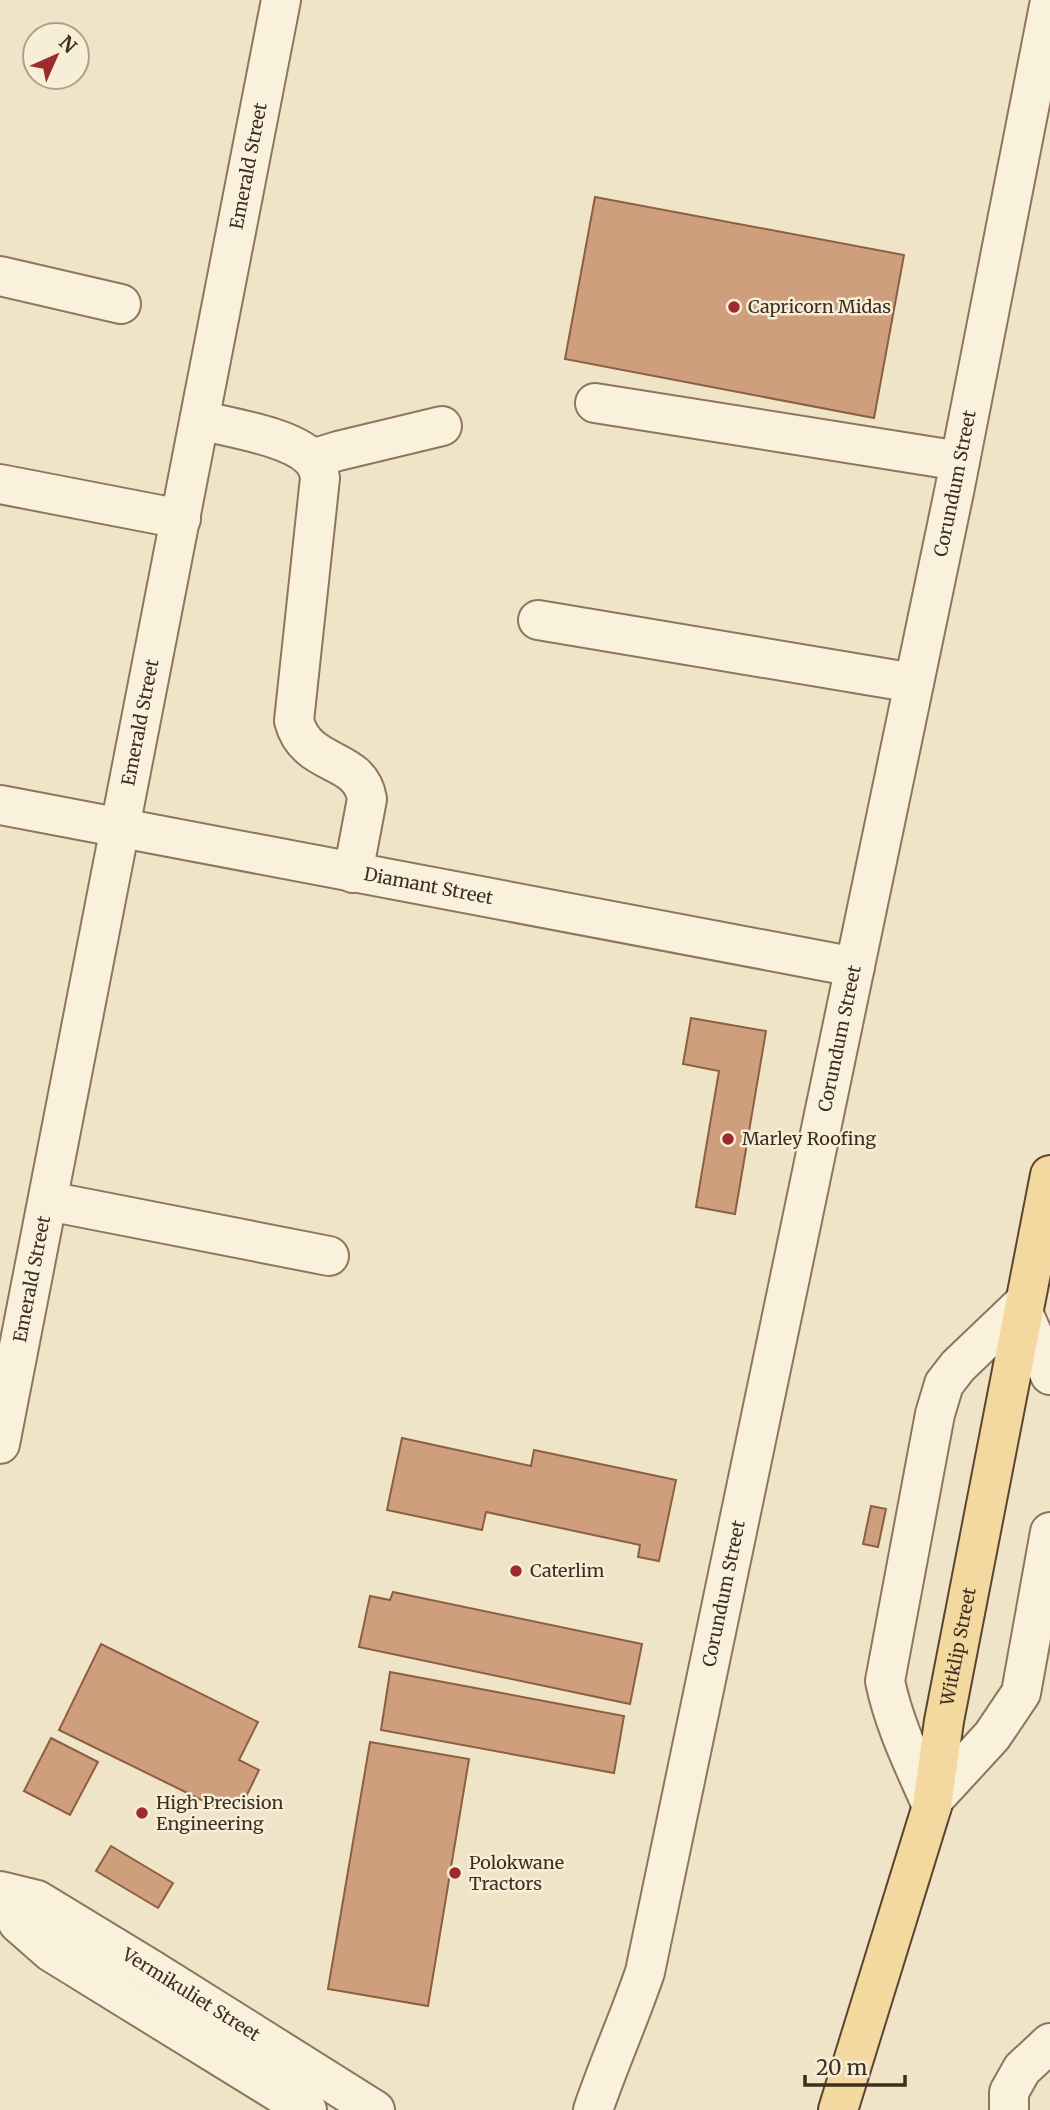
<svg xmlns="http://www.w3.org/2000/svg" width="1050" height="2110" font-family="Merriweather,serif">
<style>
.building{fill:#cf9f7d;stroke:#8d5f41;stroke-width:2}
.lines{fill:none;stroke-linecap:round;stroke-linejoin:round}
.minor-casing{stroke:#8d765c;stroke-width:42}
.major-casing{stroke:#5b4430;stroke-width:42}
.minor{stroke:#faf1dc;stroke-width:38}
.major{stroke:#f3d9a0;stroke-width:38}
.poi-dot{fill:#9e2a2b;stroke:#f7eed8;stroke-width:2.5}
.labels{text-anchor:middle;stroke-width:5;stroke-linejoin:round;paint-order:stroke}
.street-label{font-size:18px;fill:#3d2e20;stroke:#f7eed8}
.poi-label{font-size:18px;fill:#3d2e20;stroke:#f7eed8;text-anchor:start}
</style>
<rect width="100%" height="100%" fill="#f0e4c8"/>
<path class="building" d="M595 197 904 255 874 418 565 359Z
M691 1018 766 1031 735 1214 696 1207 719 1071 683 1064Z
M402 1438 531 1466 534 1450 676 1480 659 1561 638 1557 640 1545 486 1512 482 1530 387 1510Z
M871 1506 886 1509 878 1547 863 1544Z
M393 1592 642 1644 630 1704 359 1647 370 1596 390 1600Z
M101 1644 258 1722 239 1760 259 1770 240 1809 219 1799 216 1807 59 1730Z
M390 1672 624 1716 614 1773 381 1730Z
M51 1738 98 1762 70 1815 24 1791Z
M370 1742 469 1759 428 2006 328 1989Z
M111 1846 173 1883 158 1908 96 1871Z"/>
<g class="lines">
<g class="minor-casing">
<g id="minor">
<path d="M0 276 121 304"/>
<path d="M595 403 960 461"/>
<path d="M200 420C230 428 289 436 311 458 317 464 319 470 320 478L294 721C307 769 360 755 367 799L353 873"/>
<path d="M312 459 338 451 442 426"/>
<path d="M0 484 181 519"/>
<path d="M538 620 914 683"/>
<path id="s1" d="M0 805 855 967"/>
<path d="M48 1201 329 1256"/>
<path d="M1023 1312 1050 1375"/>
<path id="s2" d="M0 1444 281 0"/>
<path d="M934 1799 992 1736 1021 1693 1050 1532"/>
<path d="M932 1806C914 1765 894 1725 885 1681L935 1414 944 1384 958 1366 1024 1303"/>
<path id="s3" d="M0 1891 37 1900 152 1970 375 2110"/>
<path d="M3 1893 18 1923 51 1952 307 2110"/>
<path id="s4" d="M593 2110C609 2063 629 2019 645 1972L955 487 1050 1"/>
<path d="M1009 2110V2092L1022 2069 1050 2043"/>
</g>
</g>
<g class="major-casing">
<g id="major">
<path id="s5" d="M838 2110 932 1806 944 1721 1050 1175"/>
</g>
</g>
<use href="#minor" class="minor"/>
<use href="#major" class="major"/>
</g>
<g class="poi-dot">
<circle cx="734" cy="307" r="7"/>
<circle cx="728" cy="1139" r="7"/>
<circle cx="516" cy="1571" r="7"/>
<circle cx="142" cy="1813" r="7"/>
<circle cx="455" cy="1873" r="7"/>
</g>
<g class="labels">
<g class="street-label">
<text dy="6" stroke="none"><textPath href="#s2" startOffset="1302">Emerald Street</textPath></text>
<text dy="6" stroke="none"><textPath href="#s4" startOffset="1668">Corundum Street</textPath></text>
<text dy="6" stroke="none"><textPath href="#s2" startOffset="735">Emerald Street</textPath></text>
<text dy="6" stroke="none"><textPath href="#s1" startOffset="436">Diamant Street</textPath></text>
<text dy="6" stroke="none"><textPath href="#s4" startOffset="1101">Corundum Street</textPath></text>
<text dy="6" stroke="none"><textPath href="#s2" startOffset="168">Emerald Street</textPath></text>
<text dy="6" stroke="none"><textPath href="#s4" startOffset="534">Corundum Street</textPath></text>
<text dy="6" stroke="none"><textPath href="#s5" startOffset="480">Witklip Street</textPath></text>
<text dy="6" stroke="none"><textPath href="#s3" startOffset="219">Vermikuliet Street</textPath></text>
</g>
<g class="poi-label">
<text x="748" y="313">Capricorn Midas</text>
<text x="742" y="1145">Marley Roofing</text>
<text x="530" y="1577">Caterlim</text>
<text x="156" y="1809">High Precision<tspan x="156" dy="21">Engineering</tspan></text>
<text x="469" y="1869">Polokwane<tspan x="469" dy="21">Tractors</tspan></text>
</g>
</g>
<g transform="translate(56 56) rotate(45)"><circle r="33" fill="#f7eed8" stroke="#ada18e" stroke-width="2"/>
<path d="M0-5L12 26L0 18L-12 26Z" fill="#9e2a2b"/>
<text y="-10" font-size="19" font-weight="bold" text-anchor="middle" fill="#3d2e20">N</text>
</g>
<path d="M805 2075v10h100v-10" fill="none" stroke="#3d2e20" stroke-width="3.5"/>
<text x="816" y="2075" font-size="21" fill="#3d2e20" stroke="#f7eed8" stroke-width="5" paint-order="stroke">20 m</text>
</svg>
